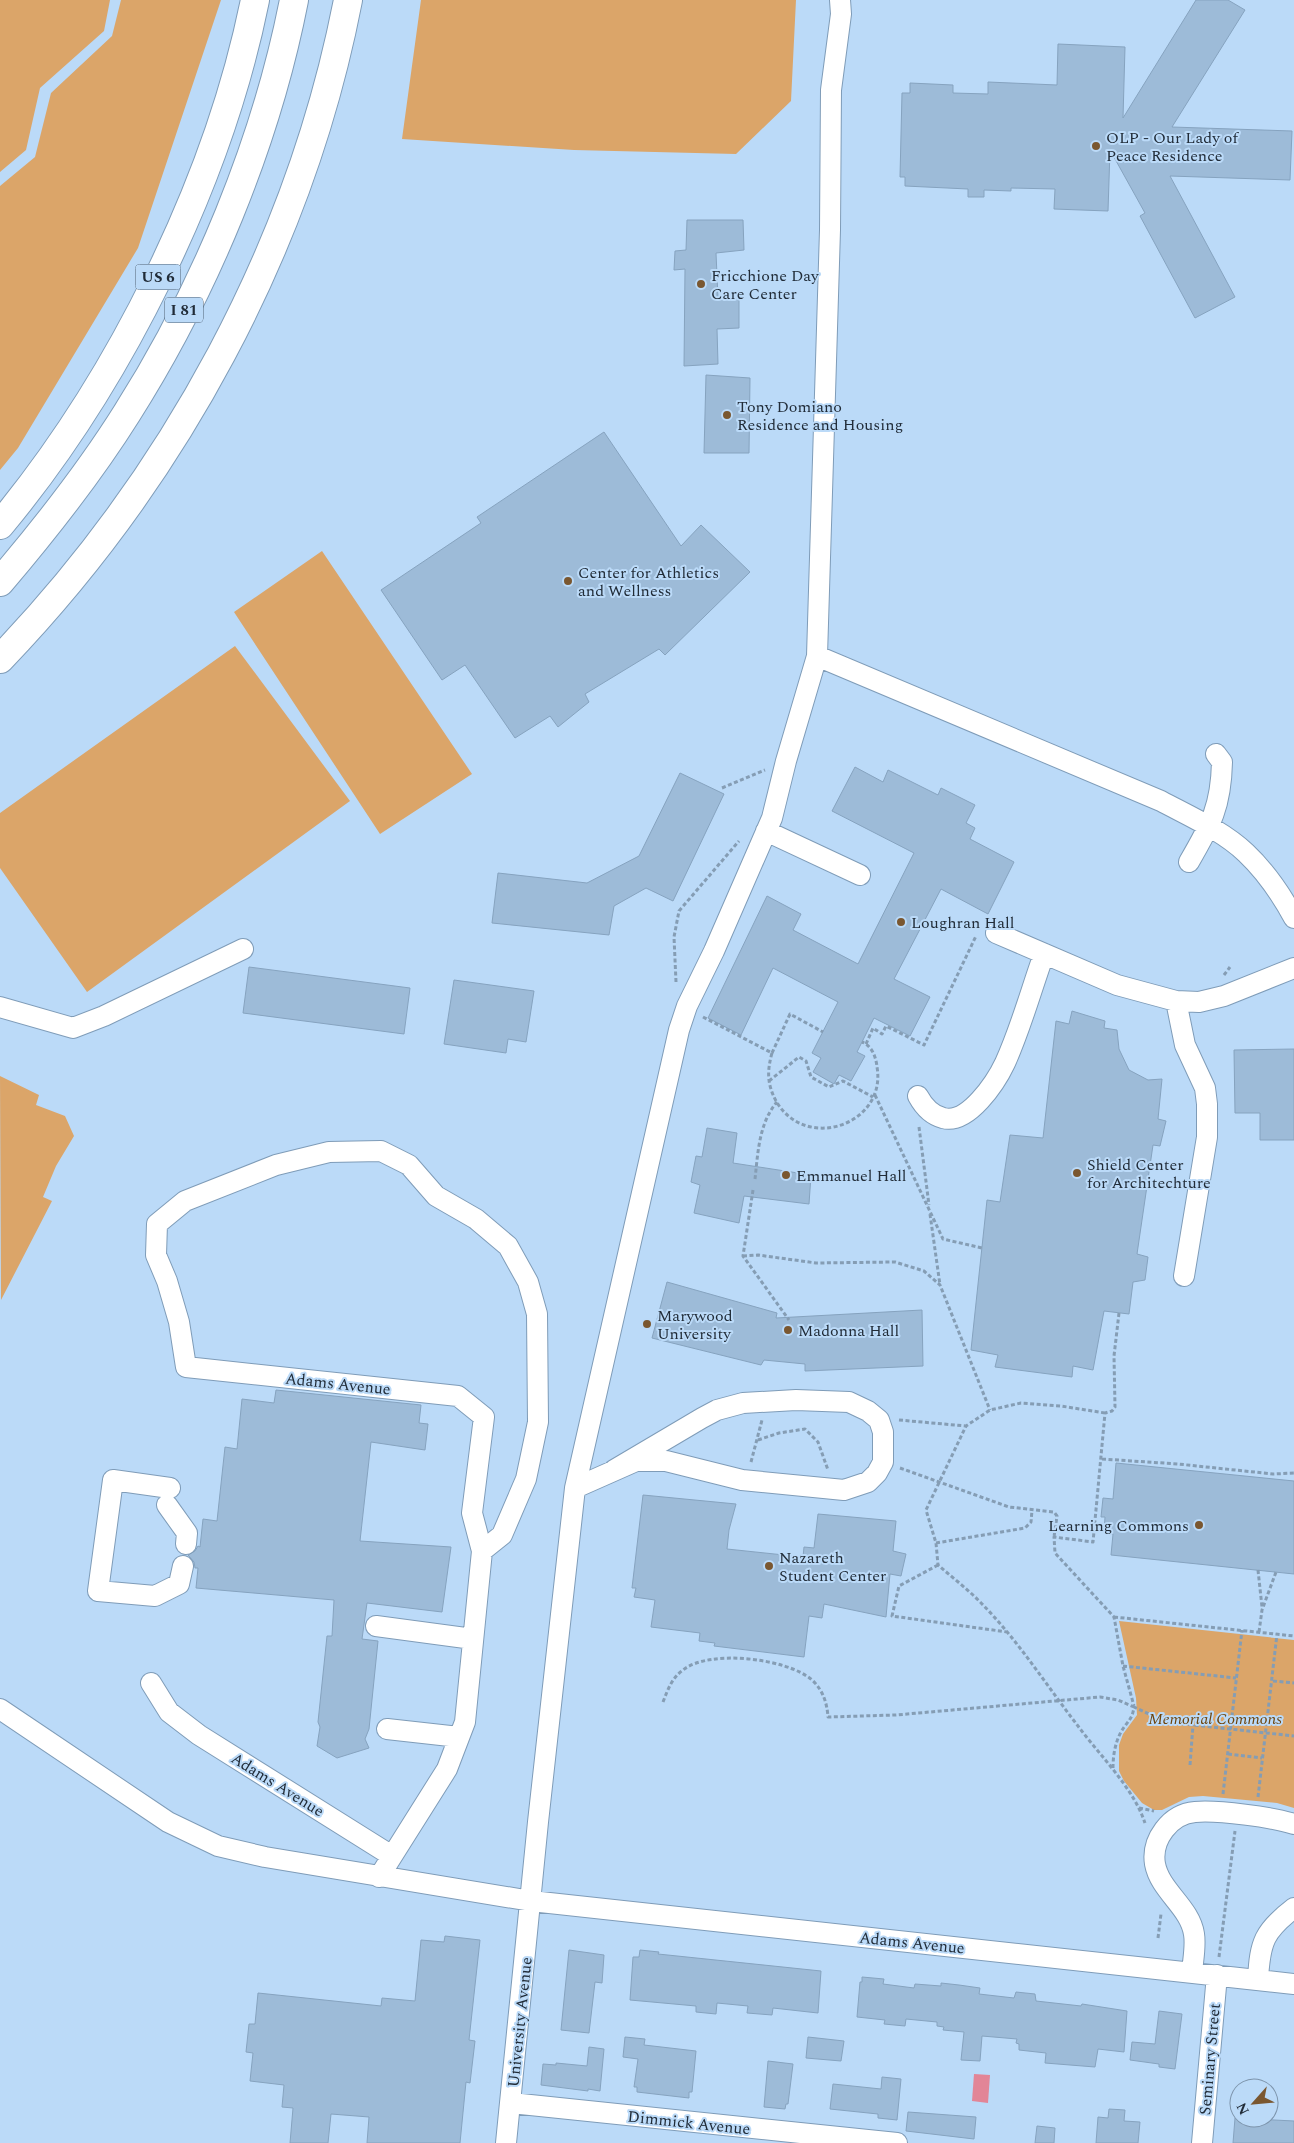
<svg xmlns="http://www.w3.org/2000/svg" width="1294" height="2143" font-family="Spectral,serif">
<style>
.green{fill:#dba569}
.water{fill:#e28597}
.building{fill:#9dbbd8;stroke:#86a3bf}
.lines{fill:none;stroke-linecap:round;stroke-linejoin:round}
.minor-casing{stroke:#7f9cb8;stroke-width:22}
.highway-casing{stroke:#7f9cb8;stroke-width:30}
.path{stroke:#859db4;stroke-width:3;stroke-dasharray:4 2.5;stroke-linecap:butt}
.minor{stroke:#fff;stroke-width:20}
.highway{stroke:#fff;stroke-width:28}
.poi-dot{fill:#7a5730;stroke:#bbdaf8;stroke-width:2}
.labels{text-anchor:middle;stroke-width:4;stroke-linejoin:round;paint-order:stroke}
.shield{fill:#bbdaf8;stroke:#4f6072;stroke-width:1}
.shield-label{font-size:15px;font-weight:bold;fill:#212c38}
.poi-label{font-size:16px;fill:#212c38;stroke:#bbdaf8;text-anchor:start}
.street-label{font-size:16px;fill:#212c38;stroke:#bbdaf8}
.park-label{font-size:16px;font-style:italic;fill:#6c430b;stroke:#bbdaf8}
</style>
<rect width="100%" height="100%" fill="#bbdaf8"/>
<path class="green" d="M0 0H110L104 31 40 88 26 150 0 172Z
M121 0H221L138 248 18 448 0 470V186L35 157 51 93 112 36Z
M421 0H796L791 101 736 154 574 150 402 139Z
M322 551 472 774 380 834 234 612Z
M235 646 350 801 87 992 0 868V813Z
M0 1076 39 1095 36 1105 65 1116 74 1136 56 1166 43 1197 52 1201 1 1300Z
M1119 1621 1294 1640V1808L1277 1803 1203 1796 1189 1797 1162 1810H1154L1142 1803 1124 1781 1119 1771V1745L1123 1734 1137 1715 1136 1698Z"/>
<path class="water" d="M974 2074 990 2075 988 2103 972 2101Z"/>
<path class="building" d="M1196 0H1228L1245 10 1172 127 1292 131 1290 180 1170 176 1235 297 1195 318 1140 216 1145 213 1110 150 1108 211 1054 209 1055 189 1011 188V191L984 190V197H968V189L905 186V177H900L902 93H910V83L953 85V93L988 94V82L1057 85 1058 44 1125 47 1123 118Z
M687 220H743L744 250 716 253 718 298H739V328L717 329 718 364 684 366 685 269 674 270 675 251 686 250Z
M706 375 750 378 749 453H704Z
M604 432 681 546 701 525 750 572 665 655 659 649 585 694 589 702 558 727 550 716 515 738 465 665 442 680 381 590 481 523 477 517Z
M855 767 883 782 888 770 938 795 941 788 975 805 966 823 975 828 970 839 1014 862 988 914 941 889 894 979 930 997 910 1036 874 1018 857 1052 865 1056 851 1081 839 1075 834 1084 813 1072 821 1058 812 1053 838 1002 773 968 741 1035 708 1018 767 896 801 914 793 930 858 964 914 853 832 811Z
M680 773 724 794 673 901 646 888 614 906 609 935 492 923 498 873 587 883 639 856Z
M249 967 410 988 404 1034 243 1013Z
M454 980 534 991 526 1042 508 1039 506 1053 444 1044Z
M1072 1011 1105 1021 1104 1028 1117 1030 1119 1049 1129 1070 1148 1080 1162 1079 1158 1119 1166 1121 1160 1146 1153 1145 1137 1254 1148 1257 1145 1280 1133 1282 1129 1314 1104 1311 1093 1370 1073 1366 1072 1377 995 1367 998 1355 971 1350 987 1200 1000 1202 1010 1135 1043 1138 1056 1021 1069 1024Z
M1294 1049V1140H1260V1113H1235L1234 1050Z
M707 1128 737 1133 733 1163 811 1175 809 1204 744 1196 739 1223 694 1213 700 1185 691 1182 696 1156 702 1157Z
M667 1282 777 1313 776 1318 922 1310 923 1366 805 1371V1364L764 1360 761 1365 652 1338Z
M276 1390 421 1405 419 1423 428 1424 425 1450 371 1442 360 1541 451 1547 442 1612 367 1603 362 1639 378 1641 369 1729 365 1739 369 1748 337 1758 317 1746 320 1727 318 1722 327 1636H332L334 1600 196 1588 198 1568H195L194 1562 188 1555 195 1551 198 1546 200 1547 203 1519 217 1521 225 1447 237 1449 242 1399 274 1403Z
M1116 1463 1294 1481V1574L1111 1555 1113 1534 1104 1533 1105 1517H1101L1103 1498 1113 1499Z
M643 1495 736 1504 729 1530 727 1549 803 1557 804 1547 814 1548 818 1514 896 1521 893 1551 906 1554 901 1576 890 1574 886 1617 824 1604 822 1618 809 1616 804 1657 714 1646 715 1643 699 1641 700 1633 651 1627 655 1600 634 1597 636 1588H632Z
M445 1936 480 1940 469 2040 475 2041 470 2083 466 2082 460 2143H367L369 2117 331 2114 328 2143H290L293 2108 282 2107 284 2085 250 2081 253 2053 246 2052 249 2024H255L258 1993 381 2006 382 1998 415 2001 421 1940 444 1942Z
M569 1950 604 1955 602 1983 595 1982 589 2033 561 2030Z
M640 1950 659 1952 658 1954 821 1971 818 2013 773 2008 772 2015 747 2013 748 2006 717 2003 716 2014 696 2012V2006L630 2000 633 1957H639Z
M862 1977 884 1979 883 1984 914 1988 915 1984 941 1986V1983L959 1985 980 1988 979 1994 1014 1998 1016 1992 1035 1994 1036 2001 1081 2006 1082 2004 1127 2011 1124 2052 1098 2049 1095 2067 1045 2063 1046 2053 1019 2050V2044L1016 2043 1017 2039 982 2036 980 2061 961 2060 964 2032 943 2030 944 2027 937 2026V2022L906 2019 905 2026 884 2024 885 2020 857 2017 860 1982H862Z
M1159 2011 1182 2014 1175 2069 1159 2067V2064L1130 2060 1132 2042 1155 2044Z
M625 2037 645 2039 644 2045 696 2051 692 2092H689V2098L637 2092V2087H634L638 2059 623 2057Z
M808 2037 844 2041 841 2061 806 2058Z
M589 2047 604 2049 600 2091 588 2089V2091L541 2085 543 2064 556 2065V2063L587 2066Z
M768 2061 793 2064 788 2104H786L785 2109 764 2107Z
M882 2077 901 2079 897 2120 878 2118V2114L830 2109 833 2084 881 2089Z
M1109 2109 1125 2110 1124 2121 1140 2122 1138 2143H1096L1098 2117 1108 2118Z
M908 2112 976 2117 974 2139 906 2131Z
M1235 2118 1294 2121V2143H1233Z
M1037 2126 1055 2128 1054 2143H1035Z"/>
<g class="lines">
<g class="minor-casing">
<path id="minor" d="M817 656 1161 801C1189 816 1223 831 1246 853 1266 872 1281 894 1294 918
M766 831 860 875
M1189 862C1211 824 1221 807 1222 762L1216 754
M996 933 1117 985 1176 1001 1199 1002 1224 996 1294 968
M1176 1001 1185 1045 1205 1088 1207 1104V1137L1184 1276
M0 1007 73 1028 104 1016 243 949
M918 1096C924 1107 931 1115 943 1118 968 1125 996 1082 1005 1063 1021 1028 1031 990 1044 954
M170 1488 113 1480 98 1591 155 1596 179 1584 183 1566
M575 1488 636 1461H666L742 1480 844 1490 868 1482 877 1473 883 1462V1432L879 1420 868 1411 849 1402 796 1400 743 1403 717 1410 702 1418 614 1470
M167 1505 187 1533 186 1544
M376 1626 473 1639
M151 1683 169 1712 199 1735 392 1856
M0 1709 168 1822 218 1846 265 1857 531 1901 1294 1984
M387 1729 459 1737
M379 1877 447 1769 465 1722 482 1551 472 1513 484 1417 458 1396 186 1367 179 1322 167 1281 156 1255 157 1224 185 1201 276 1165 329 1152 381 1151 409 1165 436 1196 476 1219 508 1246 528 1282 537 1314 538 1422 526 1479 502 1535 482 1551
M1192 1972C1193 1960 1196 1946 1194 1934 1190 1907 1160 1891 1155 1864 1151 1840 1170 1814 1195 1812 1218 1810 1272 1817 1294 1824
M1258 1979C1260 1942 1264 1931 1294 1908
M511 2103 897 2143
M506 2143 538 1822 575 1488 679 1030 687 1006 714 951 772 818 786 761 817 656 830 230 831 90 841 14 840 0
M1202 2143 1217 1975"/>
</g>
<g class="highway-casing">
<path id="highway" d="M0 525C119 382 218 183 255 0
M0 582C46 528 90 472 127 413 205 290 266 143 294 0
M0 659C174 478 300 247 348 0"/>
</g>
<path class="path" d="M722 788 765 770
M1224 975 1230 967
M676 982 674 937 679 911 739 841
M703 1017 772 1053C767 1071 767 1084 776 1101 806 1153 887 1124 877 1067 876 1057 872 1046 862 1042
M866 1044 873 1028 882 1034 886 1026 924 1045 976 936
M772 1053 790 1014 823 1032
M769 1081 799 1057 806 1061 811 1077 829 1087 843 1081 873 1097
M875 1095 943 1239 982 1248
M919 1127 929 1205
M755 1179C758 1152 759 1123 777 1102
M753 1190 743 1256 789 1320
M930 1214 940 1285
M743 1256 758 1255 816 1263 895 1262 924 1271 940 1285 990 1410
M1119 1313 1114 1356 1115 1407 1112 1411 1105 1413 1093 1542 1054 1537 1055 1553 1114 1617 1123 1666 1134 1706
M1105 1413 1061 1406 1021 1403 990 1410 966 1426 926 1510 936 1543 938 1565C953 1578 970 1591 984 1606 1019 1642 1047 1686 1078 1726 1100 1756 1133 1787 1145 1823
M899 1420 966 1426
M758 1440 779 1433 805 1429 818 1442 828 1470
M1102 1459 1178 1464 1273 1474 1294 1473
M751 1462 762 1420
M900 1468 1009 1507 1054 1512 1057 1516 1054 1537
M936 1543 1025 1528 1031 1522 1032 1510
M938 1565 899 1586 892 1616 1007 1632
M1258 1570 1262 1607
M1114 1617 1294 1636
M1259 1632 1262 1610 1276 1572
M1123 1666 1236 1678
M1273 1681 1294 1683
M663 1702C668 1689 672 1678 683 1670 709 1649 787 1658 812 1680 823 1690 827 1703 828 1717L896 1715 1100 1697 1118 1700 1134 1707
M1228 1754 1262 1758
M1190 1765 1193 1725
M1113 1768C1113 1756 1115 1743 1121 1732 1127 1721 1132 1721 1134 1707L1166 1722 1294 1736
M1223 1794 1242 1630
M1258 1797 1277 1634
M1139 1808 1154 1811
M1158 1938 1161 1914
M1219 1957 1235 1831"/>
<use href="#minor" class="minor"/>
<use href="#highway" class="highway"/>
</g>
<g class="poi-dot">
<circle cx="1096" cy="146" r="5"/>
<circle cx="701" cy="284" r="5"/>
<circle cx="727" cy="415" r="5"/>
<circle cx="568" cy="581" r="5"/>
<circle cx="901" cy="922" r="5"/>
<circle cx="1077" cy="1173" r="5"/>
<circle cx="786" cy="1175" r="5"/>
<circle cx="647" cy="1324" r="5"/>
<circle cx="788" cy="1330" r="5"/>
<circle cx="1199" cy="1525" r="5"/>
<circle cx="769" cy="1566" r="5"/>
</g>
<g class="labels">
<g class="shield">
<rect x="135.5" y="264.5" width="45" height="25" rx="4"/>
<rect x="165" y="297.5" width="38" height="25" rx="4"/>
</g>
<g class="shield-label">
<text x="158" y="282">US 6</text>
<text x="184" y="315">I 81</text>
</g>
<g class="poi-label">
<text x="1106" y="143">OLP - Our Lady of<tspan x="1106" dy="18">Peace Residence</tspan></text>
<text x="711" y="281">Fricchione Day<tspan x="711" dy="18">Care Center</tspan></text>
<text x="737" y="412">Tony Domiano<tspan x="737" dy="18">Residence and Housing</tspan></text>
<text x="578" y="578">Center for Athletics<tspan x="578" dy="18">and Wellness</tspan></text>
<text x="911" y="928">Loughran Hall</text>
<text x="1087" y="1170">Shield Center<tspan x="1087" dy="18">for Architechture</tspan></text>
<text x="796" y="1181">Emmanuel Hall</text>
<text x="657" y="1321">Marywood<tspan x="657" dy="18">University</tspan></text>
<text x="798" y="1336">Madonna Hall</text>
<text x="1189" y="1531" text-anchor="end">Learning Commons</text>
<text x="779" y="1563">Nazareth<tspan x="779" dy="18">Student Center</tspan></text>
</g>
<g class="street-label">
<text transform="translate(338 1383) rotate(6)" y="6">Adams Avenue</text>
<text transform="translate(278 1784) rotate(32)" y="6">Adams Avenue</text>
<text transform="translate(912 1942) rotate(6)" y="6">Adams Avenue</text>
<text transform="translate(519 2022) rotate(-84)" y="6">University Avenue</text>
<text transform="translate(1209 2059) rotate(-85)" y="6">Seminary Street</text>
<text transform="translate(689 2122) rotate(6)" y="6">Dimmick Avenue</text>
</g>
<g class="park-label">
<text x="1215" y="1724">Memorial Commons</text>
</g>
</g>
<g transform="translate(1254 2103) rotate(243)"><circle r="24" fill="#bbdaf8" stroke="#7d94ab"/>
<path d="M0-4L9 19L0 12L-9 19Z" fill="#7a5730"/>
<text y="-8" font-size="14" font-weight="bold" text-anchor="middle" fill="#212c38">N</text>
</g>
</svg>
